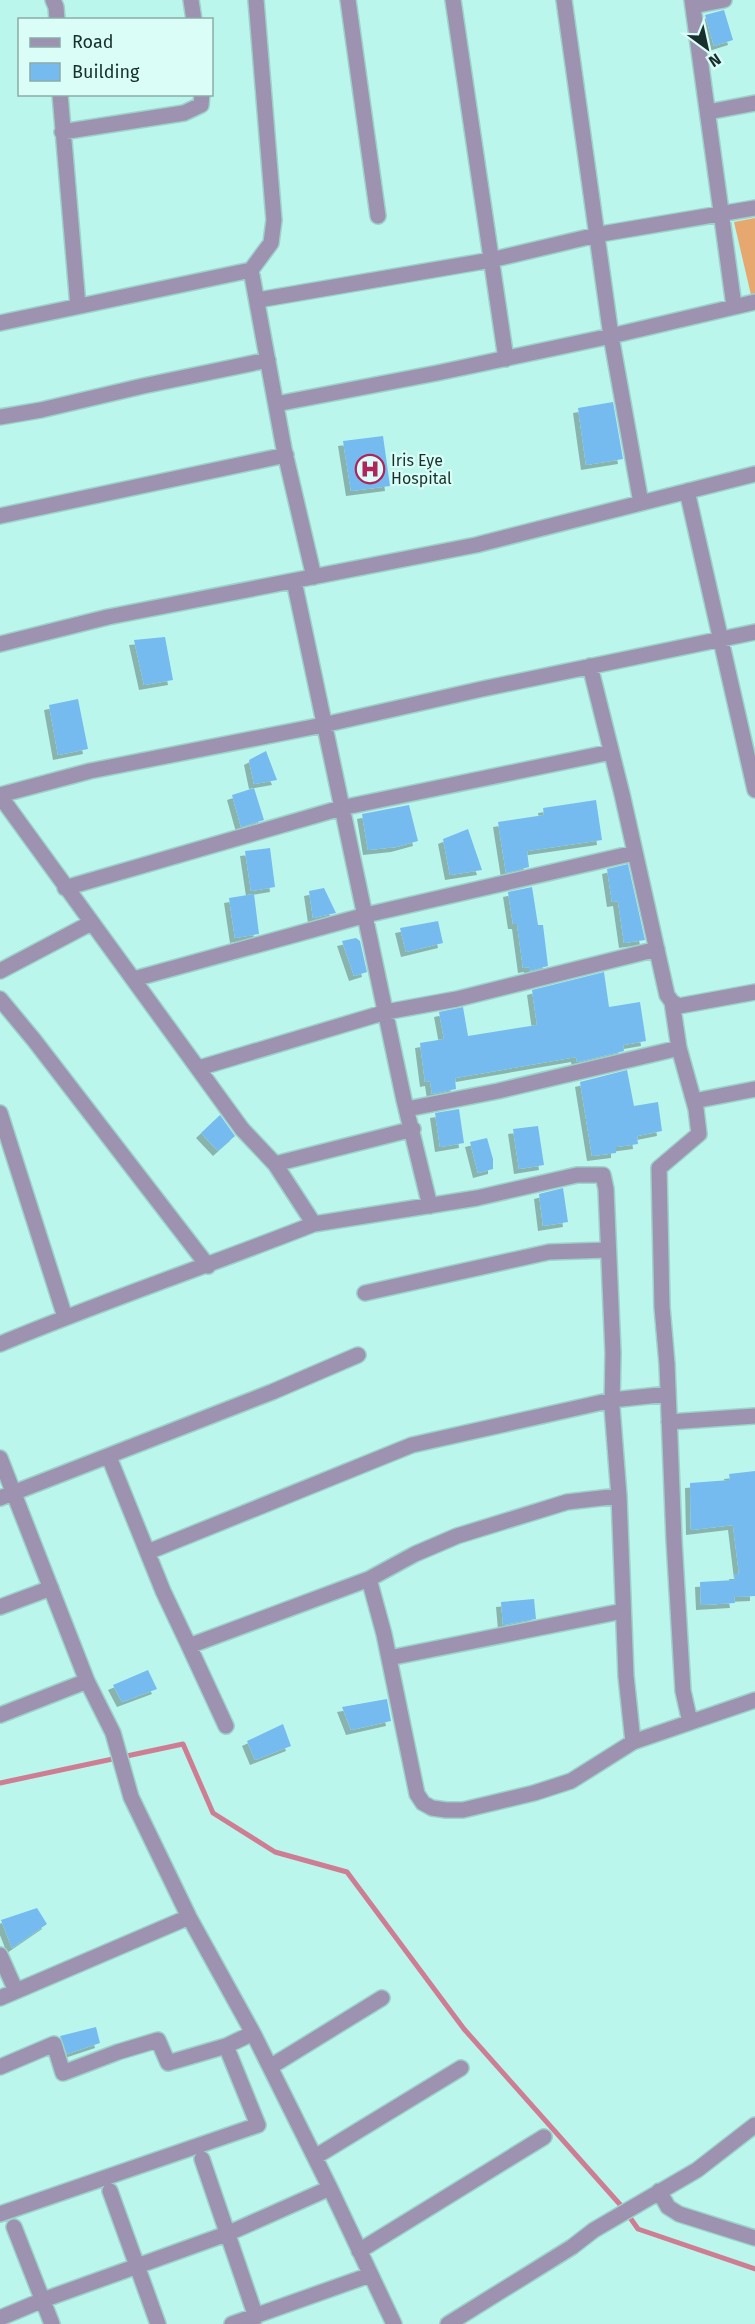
<svg xmlns="http://www.w3.org/2000/svg" width="755" height="2324" font-family="'Fira Sans',sans-serif">
<style>
.green{fill:#e6a86f}
.lines{fill:none;stroke-linecap:round;stroke-linejoin:round}
.stream{stroke:#ce7d92;stroke-width:5}
.building{fill:#75bbf0;filter:url(#shadow)}
.minor-casing{stroke:#9dd2ca;stroke-width:18}
.minor{stroke:#9e92b1;stroke-width:15}
.labels{text-anchor:middle;stroke-width:4.5;stroke-linejoin:round;paint-order:stroke}
.poi-label{font-size:16px;fill:#18302d;stroke:#dafef7;text-anchor:start}
</style>
<defs>
<filter id="shadow"><feDropShadow dx="-5" dy="5" stdDeviation="0" flood-color="#0004"/></filter>
</defs>
<rect width="100%" height="100%" fill="#baf6ec"/>
<path class="green" d="M755 218V294L751 295 734 222Z"/>
<g class="lines">
<path class="stream" d="M0 1783 183 1744 213 1813 275 1852 347 1872 464 2029 624 2209 638 2229 755 2269"/>
</g>
<path class="building" d="M724 10 733 40 714 46 705 15Z
M613 402 623 459 586 465 578 408Z
M383 436 390 486 351 491 343 441Z
M165 637 173 680 144 685 134 640Z
M78 699 88 749 58 755 49 705Z
M266 751 277 780 254 784 249 760Z
M254 788 264 820 241 827 232 795Z
M596 800 602 840 527 851 529 867 506 873 498 822 544 815 543 808Z
M409 805 418 841 396 847 368 850 362 814Z
M468 829 482 870 450 875 443 839Z
M270 848 275 887 251 891 245 851Z
M628 864 645 940 624 943 618 901 612 902 607 869Z
M532 887 538 925H543L548 966 529 971V967L523 968 517 924H513L508 892Z
M324 888 336 913 313 918 309 891Z
M254 894 259 934 235 938 229 898Z
M438 921 443 943 406 952 400 928Z
M356 938 360 941 367 972 354 976 342 941Z
M604 972 609 1007 640 1002 646 1041 623 1045 624 1051 577 1062 576 1057 455 1078 456 1089 432 1094 430 1081 425 1082 420 1043 444 1039 439 1012 463 1007 468 1036 537 1025 532 990Z
M627 1070 634 1106 658 1102 662 1131 637 1136 638 1144 616 1147V1153L592 1156 580 1082Z
M459 1109 464 1143 440 1147 435 1113Z
M220 1115 235 1136 218 1151 201 1133Z
M538 1126 544 1165 519 1169 513 1129Z
M487 1138 493 1159V1169L478 1173 470 1142Z
M563 1188 568 1222 543 1226 539 1194Z
M755 1471V1596L734 1597 735 1603 701 1605 700 1582 735 1580 734 1574H739L733 1525 691 1530 690 1483 730 1480 729 1474Z
M534 1599 536 1619 503 1625 501 1602Z
M148 1670 157 1689 122 1702 113 1685Z
M387 1699 391 1721 351 1730 342 1707Z
M283 1724 291 1746 255 1760 247 1741Z
M37 1908 47 1924 12 1948 1 1920Z
M96 2027 100 2043 67 2054 60 2036Z"/>
<g class="lines">
<g class="minor-casing">
<path id="minor" d="M53 0 56 7 57 20
M191 0 194 20
M348 0 378 216
M453 0 506 359
M692 0 734 306
M693 6 724 0
M60 94 78 306
M708 112 755 103
M62 132 184 113 201 105 202 94
M251 270 271 243 274 220 256 0
M258 300 491 260 601 234 755 208
M0 323 251 270 284 449 314 577
M276 404 437 373 611 336 564 0
M0 417 41 410 143 386 268 360
M687 491 755 790
M641 503 611 336 755 302
M0 516 286 455
M294 581 404 1100 430 1206
M0 644 108 617 476 545 755 474
M590 666 622 794 667 995 672 1002 679 1006 755 992
M0 795 90 771 323 725 482 689 755 632
M0 796 242 1129 275 1164 314 1224 477 1198 577 1175H603L606 1189 613 1353 612 1407 619 1496 626 1676 633 1742
M65 888 341 808 611 752
M0 971 91 923
M134 979 366 915 634 853
M0 999 34 1040 208 1266
M672 1002 679 1048 696 1109 699 1134 659 1168 662 1307 667 1364 674 1540 683 1691 690 1722
M199 1068 386 1012 457 999 657 949
M694 1101 755 1089
M407 1109 498 1091 679 1048
M0 1113 65 1317
M275 1164 413 1129
M365 1293 549 1252 607 1250
M0 1344C103 1301 210 1265 314 1224
M669 1422 755 1416
M109 1457 163 1591 189 1646 369 1579 415 1554 457 1536 567 1502 619 1496
M0 1458 87 1681 113 1733 131 1797 189 1917 253 2033 330 2188 394 2324
M0 1498 272 1392 358 1355
M148 1552 412 1445 612 1400 668 1394
M369 1579 384 1634 417 1794 423 1803 432 1808 446 1810H463L534 1793 571 1781 633 1742 755 1700
M0 1607 51 1588
M189 1646 226 1726
M389 1658 623 1611
M0 1715 87 1681
M0 1955 16 1991
M0 1998 189 1917
M0 2067 54 2044 63 2073 118 2052 158 2040 168 2063 226 2046 253 2033
M270 2067 382 1998
M315 2157 461 2068
M202 2159 256 2317
M110 2191 158 2324
M659 2191 668 2207 679 2214 755 2238
M0 2214 258 2125 226 2046
M14 2227 52 2324
M359 2251 544 2137
M0 2318 43 2300 229 2233 330 2188
M232 2324 370 2275
M448 2324 572 2247 594 2230 697 2170 755 2125"/>
</g>
<use href="#minor" class="minor"/>
</g>
<defs>
<g id="hospital-ring" transform="scale(1.5)"><circle r="9.5" fill="#dafef7" stroke="#b1235b" stroke-width="1.5"/><path d="M-5-5h3v3.5h4V-5h3V5h-3V1.5h-4V5h-3Z" fill="#b1235b"/></g>
</defs>
<g fill-rule="evenodd">
<use href="#hospital-ring" x="370" y="469"/>
</g>
<g class="labels">
<g class="poi-label">
<text x="391" y="466">Iris Eye<tspan x="391" dy="18">Hospital</tspan></text>
</g>
</g>
<rect x="18" y="18" width="195" height="78" fill="#dafef7" stroke="#8caca6" stroke-width="1.5"/>
<rect x="30" y="38" width="30" height="9" fill="#9e92b1" stroke="#8caca6" stroke-width="1.5"/>
<text x="72" y="48" font-size="18" fill="#18302d">Road</text>
<rect x="30" y="63" width="30" height="18" fill="#75bbf0" stroke="#8caca6" stroke-width="1.5"/>
<text x="72" y="78" font-size="18" fill="#18302d">Building</text>
<g transform="translate(707 48) rotate(147)" stroke="#dafef7" stroke-width="4.5" paint-order="stroke">
<path d="M0-4.5L10 22L0 15L-10 22Z" fill="#18302d"/>
<text y="-9" font-size="16" font-weight="bold" text-anchor="middle" fill="#18302d">N</text>
</g>
</svg>
